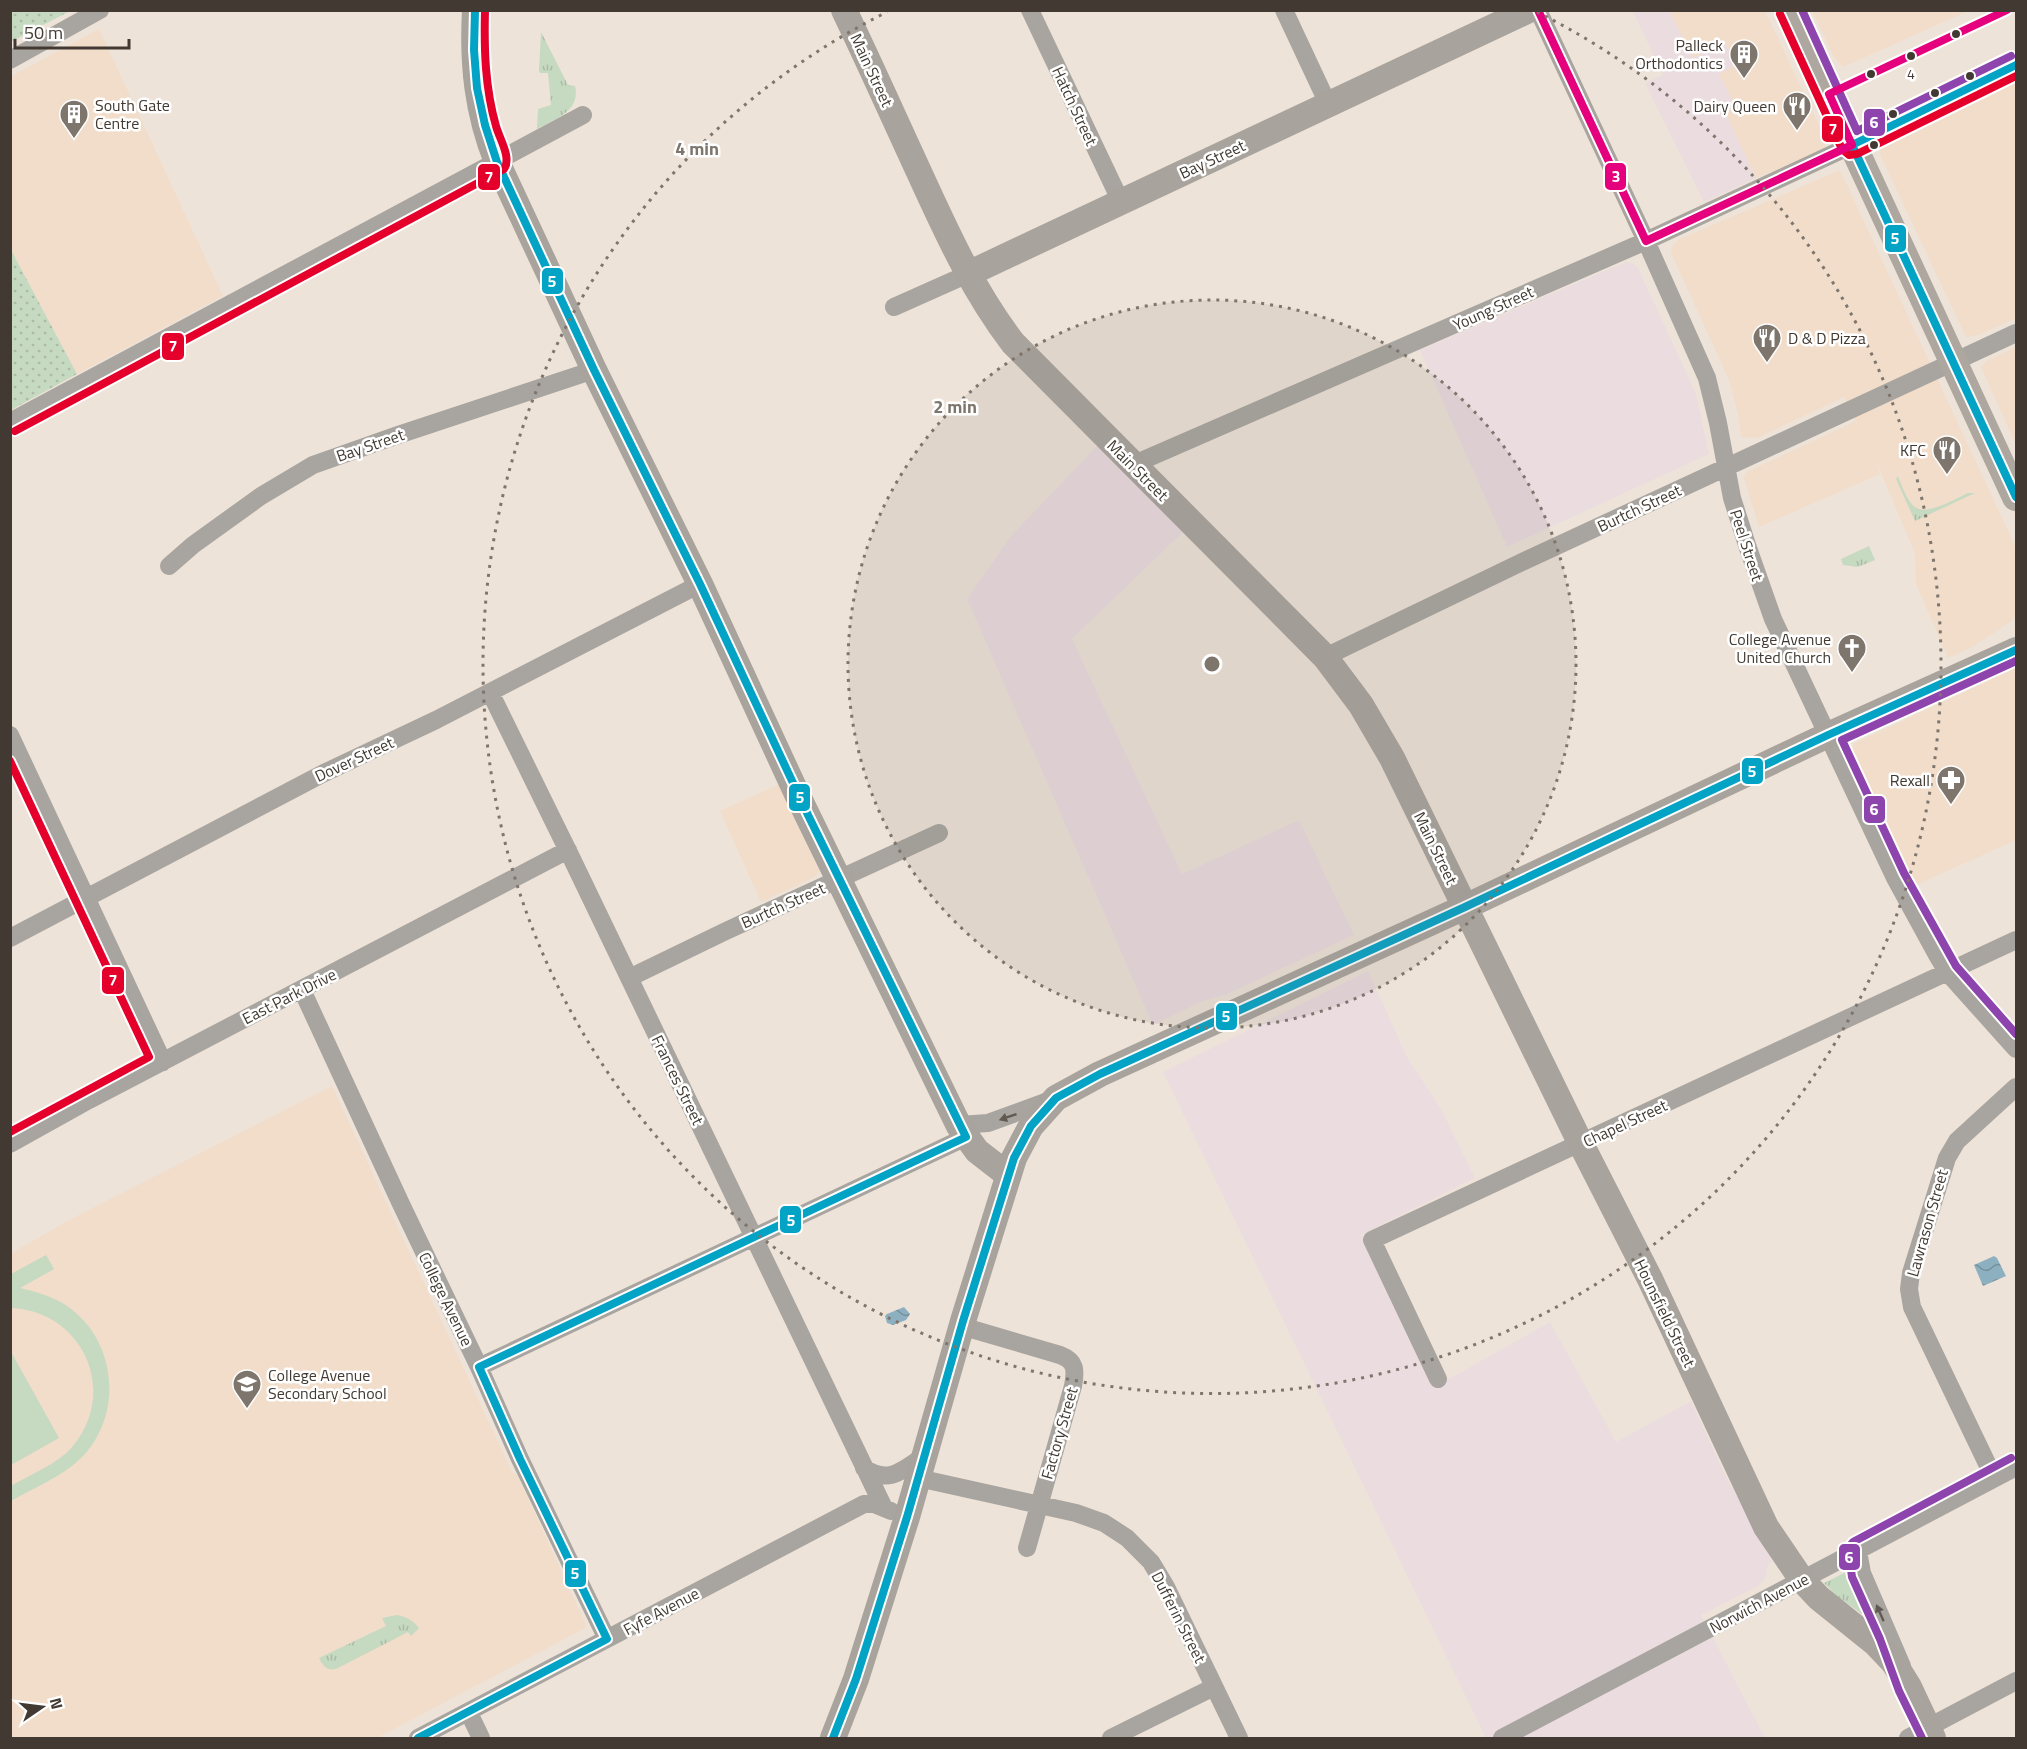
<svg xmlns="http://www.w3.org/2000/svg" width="2027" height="1749" font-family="'Titillium Web',sans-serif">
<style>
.built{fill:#f1ddca}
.industrial{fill:#ebdce0}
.grass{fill:url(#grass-tufts)}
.park{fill:url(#park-dots)}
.garden{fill:#c6d9c1}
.water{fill:url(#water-waves)}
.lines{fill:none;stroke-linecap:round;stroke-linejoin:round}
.street{stroke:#a8a49f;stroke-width:18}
.secondary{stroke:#a8a39c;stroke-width:26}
.primary{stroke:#ada79f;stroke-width:28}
.bus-1-casing{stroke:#fff;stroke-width:12}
.bus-2-casing{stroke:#fff;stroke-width:12}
.bus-3-casing{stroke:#fff;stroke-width:12}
.bus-4-casing{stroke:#fff;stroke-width:12}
.bus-1{stroke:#03a3c6;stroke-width:8}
.bus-2{stroke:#e4002b;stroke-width:8}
.bus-3{stroke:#8e44ad;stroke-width:8}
.bus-4{stroke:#e5007d;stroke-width:8}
.oneway{fill:#615a53}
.ring{fill:none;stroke:#7e756c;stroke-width:3;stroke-dasharray:3 6}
.bus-dot{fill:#423a32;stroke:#fff;stroke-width:2}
.labels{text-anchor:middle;stroke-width:5;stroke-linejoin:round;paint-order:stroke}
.bus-label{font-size:14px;fill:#423a32;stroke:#fff}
.poi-label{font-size:16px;fill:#423a32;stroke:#fff;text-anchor:end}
.street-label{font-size:16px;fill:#423a32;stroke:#fff}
.centre{fill:#7e756c;stroke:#fff;stroke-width:3}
.ring-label{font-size:18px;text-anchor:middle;font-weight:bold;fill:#7e756c;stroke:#fff;stroke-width:5;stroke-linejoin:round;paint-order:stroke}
.line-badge{stroke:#fff;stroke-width:2}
.badge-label{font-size:16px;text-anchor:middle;font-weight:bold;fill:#fff}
</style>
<defs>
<pattern id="grass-tufts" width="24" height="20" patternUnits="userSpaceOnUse" patternTransform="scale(1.5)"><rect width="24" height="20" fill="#c6d9c1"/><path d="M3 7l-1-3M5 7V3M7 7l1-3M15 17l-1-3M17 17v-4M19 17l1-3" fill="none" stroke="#abbba6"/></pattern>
<pattern id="park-dots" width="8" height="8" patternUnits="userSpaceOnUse" patternTransform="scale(1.5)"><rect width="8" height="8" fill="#c6d9c1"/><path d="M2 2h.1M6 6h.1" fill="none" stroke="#abbba6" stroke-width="1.8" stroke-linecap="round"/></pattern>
<pattern id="water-waves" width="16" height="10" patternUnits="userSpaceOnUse" patternTransform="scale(1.5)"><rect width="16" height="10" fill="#8db0c0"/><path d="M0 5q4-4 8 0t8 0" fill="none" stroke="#75909d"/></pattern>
</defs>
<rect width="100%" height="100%" fill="#eee3d8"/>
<path class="built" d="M1669 11H1765L1825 138V147L1822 151 1756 178 1723 110 1719 73 1736 65 1726 43 1693 58Z
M1812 11H1968L1843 67 1834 57Z
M99 29 223 296 77 374 11 250 10 77Z
M2016 81V318L1978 335 1966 337 1881 157 1879 147 1888 140Z
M1840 170 2016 548V618L1974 646 1948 658 1916 584 1915 553 1875 459 1880 474 1759 527 1744 478 1747 472 1856 421 1844 397 1757 438 1741 437 1738 415 1729 380 1671 253 1672 246 1678 240Z
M2016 347V445L1981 367 1986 361Z
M2016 668V840L1914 886 1852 756V748L1855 743Z
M780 784 819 871 815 877 761 902 720 811Z
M332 1086 512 1472 517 1475 587 1627 377 1738H11L10 1254 71 1219Z"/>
<path class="industrial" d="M1633 11H1669L1693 58 1725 43 1736 65 1719 74 1735 105 1724 110 1756 178 1704 202 1645 83 1663 75Z
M1626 262 1632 263 1638 268 1696 394 1709 454 1507 547 1420 350Z
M1097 446 1183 532 1072 639 1182 874 1299 820 1354 935 1225 995 1203 1001 1153 1025 967 599 1011 536Z
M1368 971 1407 1057 1441 1109 1475 1178 1361 1235 1435 1387 1550 1322 1616 1442 1691 1401 1723 1471 1772 1560 1768 1565 1766 1577 1758 1586 1701 1615 1765 1738H1486L1163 1072Z"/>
<path class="grass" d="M541 32 568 85 575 86C581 111 555 119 537 129L538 109 551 105 548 73H540L539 71Z
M1898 477C1902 485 1905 496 1911 503 1922 520 1954 499 1968 493H1975L1915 521 1897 481 1896 478Z
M1869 546 1875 560 1858 567 1843 565 1841 559Z
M1854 1568 1876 1624 1837 1596 1824 1583Z
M397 1615C407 1617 413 1620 419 1628L411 1636 408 1632 336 1669C327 1671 323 1666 319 1658L386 1626 382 1618Z"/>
<path class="park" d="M11 10H70V11L11 42Z
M11 250 77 374 11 410H10Z"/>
<path class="garden" d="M46 1255 54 1269 20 1288C36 1292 52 1296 67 1306 117 1340 124 1415 81 1458 62 1477 33 1488 11 1501V1486C31 1474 58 1464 73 1446 119 1390 82 1311 11 1308V1274Z
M10 1350 59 1438 11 1465H10Z"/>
<path class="water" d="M1994 1256 1997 1258 2006 1276 1983 1286 1974 1265Z
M904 1307 910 1314 906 1320 893 1325 887 1323 885 1316 887 1314Z"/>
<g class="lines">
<path class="street" d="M1030 10 1121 202
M1284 10 1328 104
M1538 10 1646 241 1707 378 1718 423 1732 498 1748 548 1773 619 1895 878 1937 955 1947 972 2016 1049
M10 60 100 10
M894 307 968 274
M10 422 583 115
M1132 465 1646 241 1852 145
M169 566 193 545 261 496 313 465 398 435 594 370
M1325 657 1520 563 2016 333
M490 692 572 859 884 1508
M10 735 163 1062
M10 938 324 773 436 720 700 584
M629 978 726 931 939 833
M302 990 401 1204 479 1367 520 1459 607 1639
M959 1125 988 1123 1051 1100
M10 1144 89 1100 568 850
M961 1326 1060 1355C1076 1361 1076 1370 1073 1386L1027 1548
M479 1367 966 1137
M1438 1379 1372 1240 2016 940
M864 1468C889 1485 903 1470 924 1456
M918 1478 1076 1513 1104 1523 1127 1538 1151 1562 1166 1587 1239 1738
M1994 1478 1912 1307 1909 1289 1911 1273 1947 1158 1957 1141 2016 1087
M1858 1551 1862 1573 1902 1666
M469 1713 481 1738
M418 1738 864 1504H874L891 1511
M1111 1738 1214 1687
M1502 1738 2016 1467
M1908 1738 2016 1681"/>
<path class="secondary" d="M475 10C472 64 477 112 497 162L594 370 700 584 797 794 959 1126 977 1151 1008 1175
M844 10C870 64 894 118 919 172 946 231 973 291 1013 343L1325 657 1361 705 1392 758 1576 1134 1650 1279 1766 1527 1802 1580 1819 1598 1875 1643 1894 1663 1909 1687 1933 1738
M968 274 1529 10
M833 1738 856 1679 907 1517 963 1321 1014 1158 1031 1126 1056 1098 1100 1074 1465 907 1828 735 2016 650"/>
<path class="primary" d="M1790 10 2016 497"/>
<g class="bus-1-casing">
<path id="bus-1" d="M2016 65 1852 145 2016 497
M418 1738 607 1639 520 1459 479 1367 966 1137 808 815 700 584 594 370 497 162 485 125 477 88 474 50 475 10
M833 1738 856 1679 907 1517 963 1321 1014 1158 1031 1126 1056 1098 1100 1074 1465 907 1828 735 2016 650"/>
</g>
<g class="bus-2-casing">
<path id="bus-2" d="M1780 14 1842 149 1849 155 1857 154 2016 76
M15 431 504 169C512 158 499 138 496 126 485 88 484 49 485 10
M10 761 149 1057 10 1132"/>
</g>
<g class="bus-3-casing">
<path id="bus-3" d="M1802 10 1857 131 2011 56
M2016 661 1842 740 1904 873 1956 966 2016 1034
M1922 1738 1899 1691 1880 1639 1852 1577 1848 1548 1853 1542 2011 1458"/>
</g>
<g class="bus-4-casing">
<path id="bus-4" d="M1538 10 1646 241 1852 145 1829 94 2007 10"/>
</g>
<use href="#bus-1" class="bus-1"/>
<use href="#bus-2" class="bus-2"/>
<use href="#bus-3" class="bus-3"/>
<use href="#bus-4" class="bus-4"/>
</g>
<defs><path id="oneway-solid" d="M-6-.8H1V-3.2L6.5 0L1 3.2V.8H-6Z" transform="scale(1.5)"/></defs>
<g class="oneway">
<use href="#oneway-solid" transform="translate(1008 1117) rotate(161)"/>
<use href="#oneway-solid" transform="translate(1880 1613) rotate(-114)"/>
</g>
<circle cx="1212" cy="664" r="364" fill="#7e756c" fill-opacity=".12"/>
<g class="ring">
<circle cx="1212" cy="664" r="364"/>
<path d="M1537 12A729 729 0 1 1 887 12"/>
</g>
<defs>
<g id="building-pin" transform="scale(1.5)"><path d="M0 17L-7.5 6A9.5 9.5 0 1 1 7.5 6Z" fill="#7e756c" stroke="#fff"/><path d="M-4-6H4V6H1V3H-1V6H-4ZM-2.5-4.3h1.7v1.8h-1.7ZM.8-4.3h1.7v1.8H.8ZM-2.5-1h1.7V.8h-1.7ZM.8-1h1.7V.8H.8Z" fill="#fff"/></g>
<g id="restaurant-pin" transform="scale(1.5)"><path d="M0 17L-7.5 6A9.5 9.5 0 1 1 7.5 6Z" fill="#7e756c" stroke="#fff"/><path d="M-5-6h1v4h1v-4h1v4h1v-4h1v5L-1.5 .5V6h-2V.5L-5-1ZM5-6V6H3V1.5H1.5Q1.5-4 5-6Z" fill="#fff"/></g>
<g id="church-pin" transform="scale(1.5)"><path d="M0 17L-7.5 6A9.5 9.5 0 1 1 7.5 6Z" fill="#7e756c" stroke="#fff"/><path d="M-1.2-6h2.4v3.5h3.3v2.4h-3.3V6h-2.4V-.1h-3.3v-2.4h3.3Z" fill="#fff"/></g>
<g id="pharmacy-pin" transform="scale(1.5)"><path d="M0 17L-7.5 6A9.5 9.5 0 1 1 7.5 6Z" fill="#7e756c" stroke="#fff"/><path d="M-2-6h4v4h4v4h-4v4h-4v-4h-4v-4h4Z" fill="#fff"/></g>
<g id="school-pin" transform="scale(1.5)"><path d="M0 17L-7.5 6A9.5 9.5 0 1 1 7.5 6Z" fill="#7e756c" stroke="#fff"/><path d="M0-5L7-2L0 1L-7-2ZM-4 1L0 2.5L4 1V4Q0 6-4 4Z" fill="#fff"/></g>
</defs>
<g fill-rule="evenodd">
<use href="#building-pin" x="1744" y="54"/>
<use href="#restaurant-pin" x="1797" y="106"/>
<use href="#building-pin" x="74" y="114"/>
<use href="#restaurant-pin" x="1767" y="338"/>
<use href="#restaurant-pin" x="1947" y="450"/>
<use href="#church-pin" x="1852" y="648"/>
<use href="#pharmacy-pin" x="1951" y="780"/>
<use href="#school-pin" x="247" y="1384"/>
</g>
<g class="bus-dot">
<circle cx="1956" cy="34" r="5"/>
<circle cx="1911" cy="56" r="5"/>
<circle cx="1871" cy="74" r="5"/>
<circle cx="1970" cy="76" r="5"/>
<circle cx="1935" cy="93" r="5"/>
<circle cx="1893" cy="114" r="5"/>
<circle cx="1874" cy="145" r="5"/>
</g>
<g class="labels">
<g class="bus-label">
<text x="1911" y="79">4</text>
</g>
<g class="poi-label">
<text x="1723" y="51">Palleck<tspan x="1723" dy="18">Orthodontics</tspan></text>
<text x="95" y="111" text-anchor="start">South Gate<tspan x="95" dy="18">Centre</tspan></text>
<text x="1776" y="112">Dairy Queen</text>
<text x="1788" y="344" text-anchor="start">D &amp; D Pizza</text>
<text x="1926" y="456">KFC</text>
<text x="1831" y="645">College Avenue<tspan x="1831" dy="18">United Church</tspan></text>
<text x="1930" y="786">Rexall</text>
<text x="268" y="1381" text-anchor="start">College Avenue<tspan x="268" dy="18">Secondary School</tspan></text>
</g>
<g class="street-label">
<text transform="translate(872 70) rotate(65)" y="6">Main Street</text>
<text transform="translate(1075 106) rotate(65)" y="6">Hatch Street</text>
<text transform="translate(1212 159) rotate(-25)" y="6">Bay Street</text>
<text transform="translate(1493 308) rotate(-24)" y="6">Young Street</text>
<text transform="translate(370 445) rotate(-19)" y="6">Bay Street</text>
<text transform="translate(1138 470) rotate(45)" y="6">Main Street</text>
<text transform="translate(1639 508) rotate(-25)" y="6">Burtch Street</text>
<text transform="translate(1747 545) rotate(72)" y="6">Peel Street</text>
<text transform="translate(354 759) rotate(-25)" y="6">Dover Street</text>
<text transform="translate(1436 848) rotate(64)" y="6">Main Street</text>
<text transform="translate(783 905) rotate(-24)" y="6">Burtch Street</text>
<text transform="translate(289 996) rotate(-27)" y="6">East Park Drive</text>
<text transform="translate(678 1080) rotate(64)" y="6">Frances Street</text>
<text transform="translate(1625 1123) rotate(-25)" y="6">Chapel Street</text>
<text transform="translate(1927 1223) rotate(-74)" y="6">Lawrason Street</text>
<text transform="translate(446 1299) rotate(64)" y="6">College Avenue</text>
<text transform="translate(1665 1313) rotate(64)" y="6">Hounsfield Street</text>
<text transform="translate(1059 1433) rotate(-74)" y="6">Factory Street</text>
<text transform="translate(1759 1603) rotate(-28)" y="6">Norwich Avenue</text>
<text transform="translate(661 1611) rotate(-28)" y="6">Fyfe Avenue</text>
<text transform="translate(1179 1617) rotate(63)" y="6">Dufferin Street</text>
</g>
</g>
<circle cx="1212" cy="664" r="9" class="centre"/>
<g class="ring-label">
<text x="697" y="155">4 min</text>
<text x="955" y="413">2 min</text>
</g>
<g class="line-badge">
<rect x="1863" y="108" width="23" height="29" rx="6" fill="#8e44ad"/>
<rect x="1821" y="115" width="23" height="28" rx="6" fill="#e4002b"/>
<rect x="1604" y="162" width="23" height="29" rx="6" fill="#e5007d"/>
<rect x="477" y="163" width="24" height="28" rx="6" fill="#e4002b"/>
<rect x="1884" y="224" width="23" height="29" rx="6" fill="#03a3c6"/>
<rect x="541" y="267" width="23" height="28" rx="6" fill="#03a3c6"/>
<rect x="161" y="332" width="24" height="29" rx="6" fill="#e4002b"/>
<rect x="1741" y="757" width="23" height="28" rx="6" fill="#03a3c6"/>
<rect x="788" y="783" width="23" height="29" rx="6" fill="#03a3c6"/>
<rect x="1863" y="795" width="23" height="29" rx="6" fill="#8e44ad"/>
<rect x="101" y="966" width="24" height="29" rx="6" fill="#e4002b"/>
<rect x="1215" y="1002" width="23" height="29" rx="6" fill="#03a3c6"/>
<rect x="779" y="1205" width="23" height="29" rx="6" fill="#03a3c6"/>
<rect x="1838" y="1543" width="23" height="28" rx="6" fill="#8e44ad"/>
<rect x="564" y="1559" width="23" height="29" rx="6" fill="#03a3c6"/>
</g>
<g class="badge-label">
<text x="1874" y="128">6</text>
<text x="1833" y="135">7</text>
<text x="1616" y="182">3</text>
<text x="489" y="183">7</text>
<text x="1895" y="244">5</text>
<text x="552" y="287">5</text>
<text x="173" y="352">7</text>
<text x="1752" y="777">5</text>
<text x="800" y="803">5</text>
<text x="1874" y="815">6</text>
<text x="113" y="986">7</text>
<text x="1226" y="1022">5</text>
<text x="791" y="1226">5</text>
<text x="1849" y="1563">6</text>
<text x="575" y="1579">5</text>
</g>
<rect width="2027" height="1749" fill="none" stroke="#423a32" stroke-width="24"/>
<g transform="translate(42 1707) rotate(76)" stroke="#ffffff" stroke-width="4.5" paint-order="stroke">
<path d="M0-4.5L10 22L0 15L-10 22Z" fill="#423a32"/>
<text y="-9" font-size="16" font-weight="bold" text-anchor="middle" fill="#423a32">N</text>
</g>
<path d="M15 39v9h114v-9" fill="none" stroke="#423a32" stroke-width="3"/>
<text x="24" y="39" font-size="18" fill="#423a32" stroke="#ffffff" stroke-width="4.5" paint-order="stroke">50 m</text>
</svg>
